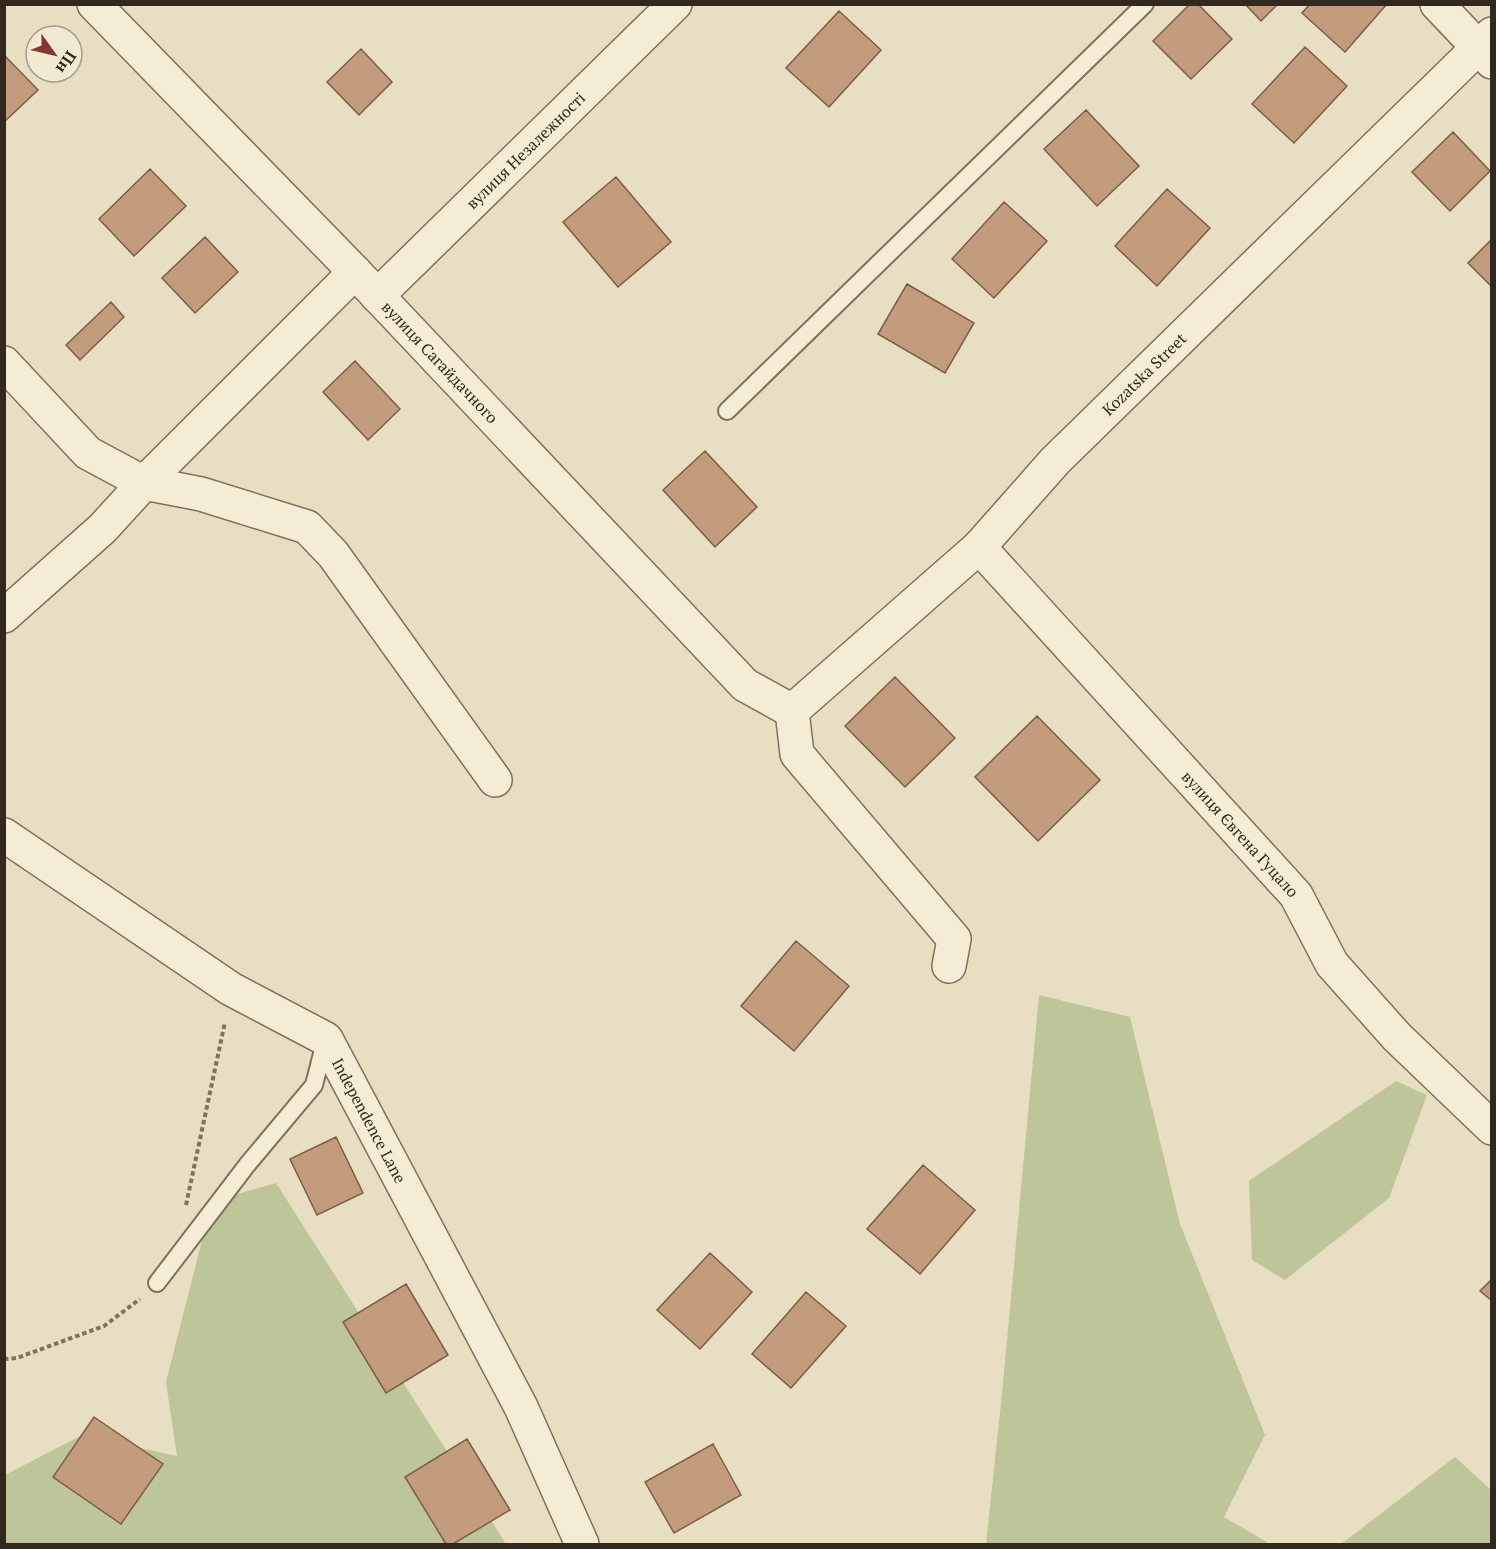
<svg xmlns="http://www.w3.org/2000/svg" width="1496" height="1549" font-family="'PT Serif',serif">
<style>
.green{fill:#bec598}
.building{fill:#c29c7c;stroke:#7d5d44;stroke-width:1.5}
.lines{fill:none;stroke-linecap:round;stroke-linejoin:round}
.service-casing{stroke:#80715c;stroke-width:20}
.minor-casing{stroke:#80715c;stroke-width:36}
.path{stroke:#80715c;stroke-width:4;stroke-dasharray:4.5 3;stroke-linecap:butt}
.service{stroke:#f4ecd4;stroke-width:16}
.minor{stroke:#f4ecd4;stroke-width:33}
.labels{text-anchor:middle;stroke-width:4.5;stroke-linejoin:round;paint-order:stroke}
.street-label{font-size:16px;fill:#32281e;stroke:#f1e9d1}
</style>
<rect width="100%" height="100%" fill="#e8dec2"/>
<path class="green" d="M1039 995 1130 1017 1180 1224 1265 1435 1224 1517 1270 1544H986L1002 1394Z
M1396 1081 1427 1095 1389 1198 1285 1280 1252 1260 1249 1181Z
M276 1183 506 1544H5V1475L82 1435 177 1456 166 1382 212 1201Z
M1455 1457 1491 1490V1544H1341Z"/>
<path class="building" d="M1190 4H1198L1232 39 1191 79 1153 41Z
M1245 4H1278L1261 21Z
M1310 4H1387L1345 52 1302 13Z
M839 11 881 50 829 107 786 68Z
M1305 47 1347 86 1294 143 1252 104Z
M361 49 392 82 359 115 327 82Z
M4 55 38 90 4 122Z
M1086 110 1139 166 1097 206 1044 149Z
M1453 132 1490 171 1450 211 1412 172Z
M150 169 186 206 134 256 99 219Z
M616 177 671 242 618 287 563 222Z
M1167 189 1210 228 1157 286 1115 246Z
M1004 202 1047 241 994 298 952 259Z
M205 237 238 272 195 313 162 278Z
M1492 239V287L1468 263Z
M907 284 974 323 945 373 878 334Z
M111 302 124 317 80 360 66 345Z
M355 361 400 409 368 440 323 392Z
M705 451 757 507 715 547 663 490Z
M895 677 955 738 905 787 845 726Z
M1037 716 1100 780 1038 841 975 777Z
M796 941 849 986 794 1051 741 1006Z
M336 1137 363 1193 317 1215 290 1159Z
M923 1165 975 1210 920 1274 867 1229Z
M710 1253 752 1292 700 1349 657 1310Z
M1492 1279V1301L1480 1291Z
M406 1284 448 1355 386 1393 343 1322Z
M806 1292 846 1326 791 1388 752 1354Z
M94 1417 163 1464 121 1524 53 1477Z
M467 1439 510 1510 453 1544H446L405 1477Z
M713 1444 741 1495 674 1533 645 1482Z"/>
<g class="lines">
<g class="service-casing">
<path id="service" d="M727 411 1145 4
M157 1283 247 1165 314 1085 325 1042"/>
</g>
<g class="minor-casing">
<g id="minor">
<path id="s1" d="M94 4 355 272 745 685 792 711"/>
<path d="M1437 4 1492 62"/>
<path id="s2" d="M377 296 675 4"/>
<path d="M4 363 88 453 144 483 201 494 307 527 333 554 495 780"/>
<path id="s3" d="M979 547 1296 895 1332 964 1397 1037 1492 1128"/>
<path d="M4 616 103 528 144 483 355 272"/>
<path id="s4" d="M792 711 979 547 1055 461 1492 34"/>
<path d="M792 711 797 754 954 939 949 966"/>
<path id="s5" d="M4 835 231 989 326 1039 521 1407 582 1544"/>
</g>
</g>
<path class="path" d="M186 1205 225 1022
M4 1359 17 1358 104 1326 140 1299"/>
<use href="#service" class="service"/>
<use href="#minor" class="minor"/>
</g>
<g class="labels">
<g class="street-label">
<text dy="6" stroke="none"><textPath href="#s2" startOffset="208">вулиця Незалежності</textPath></text>
<text dy="6" stroke="none"><textPath href="#s1" startOffset="498">вулиця Сагайдачного</textPath></text>
<text dy="6" stroke="none"><textPath href="#s4" startOffset="488">Kozatska Street</textPath></text>
<text dy="6" stroke="none"><textPath href="#s3" startOffset="388">вулиця Євгена Гуцало</textPath></text>
<text dy="6" stroke="none"><textPath href="#s5" startOffset="474">Independence Lane</textPath></text>
</g>
</g>
<rect width="1496" height="1549" fill="none" stroke="#32281e" stroke-width="12"/>
<g transform="translate(54 54) rotate(124)"><circle r="28" fill="#f1e9d1" stroke="#a59c89" stroke-width="1.5"/>
<path d="M0-4.5L10 22L0 15L-10 22Z" fill="#883532"/>
<text y="-9" font-size="16" font-weight="bold" text-anchor="middle" fill="#32281e">Пн</text>
</g>
</svg>
